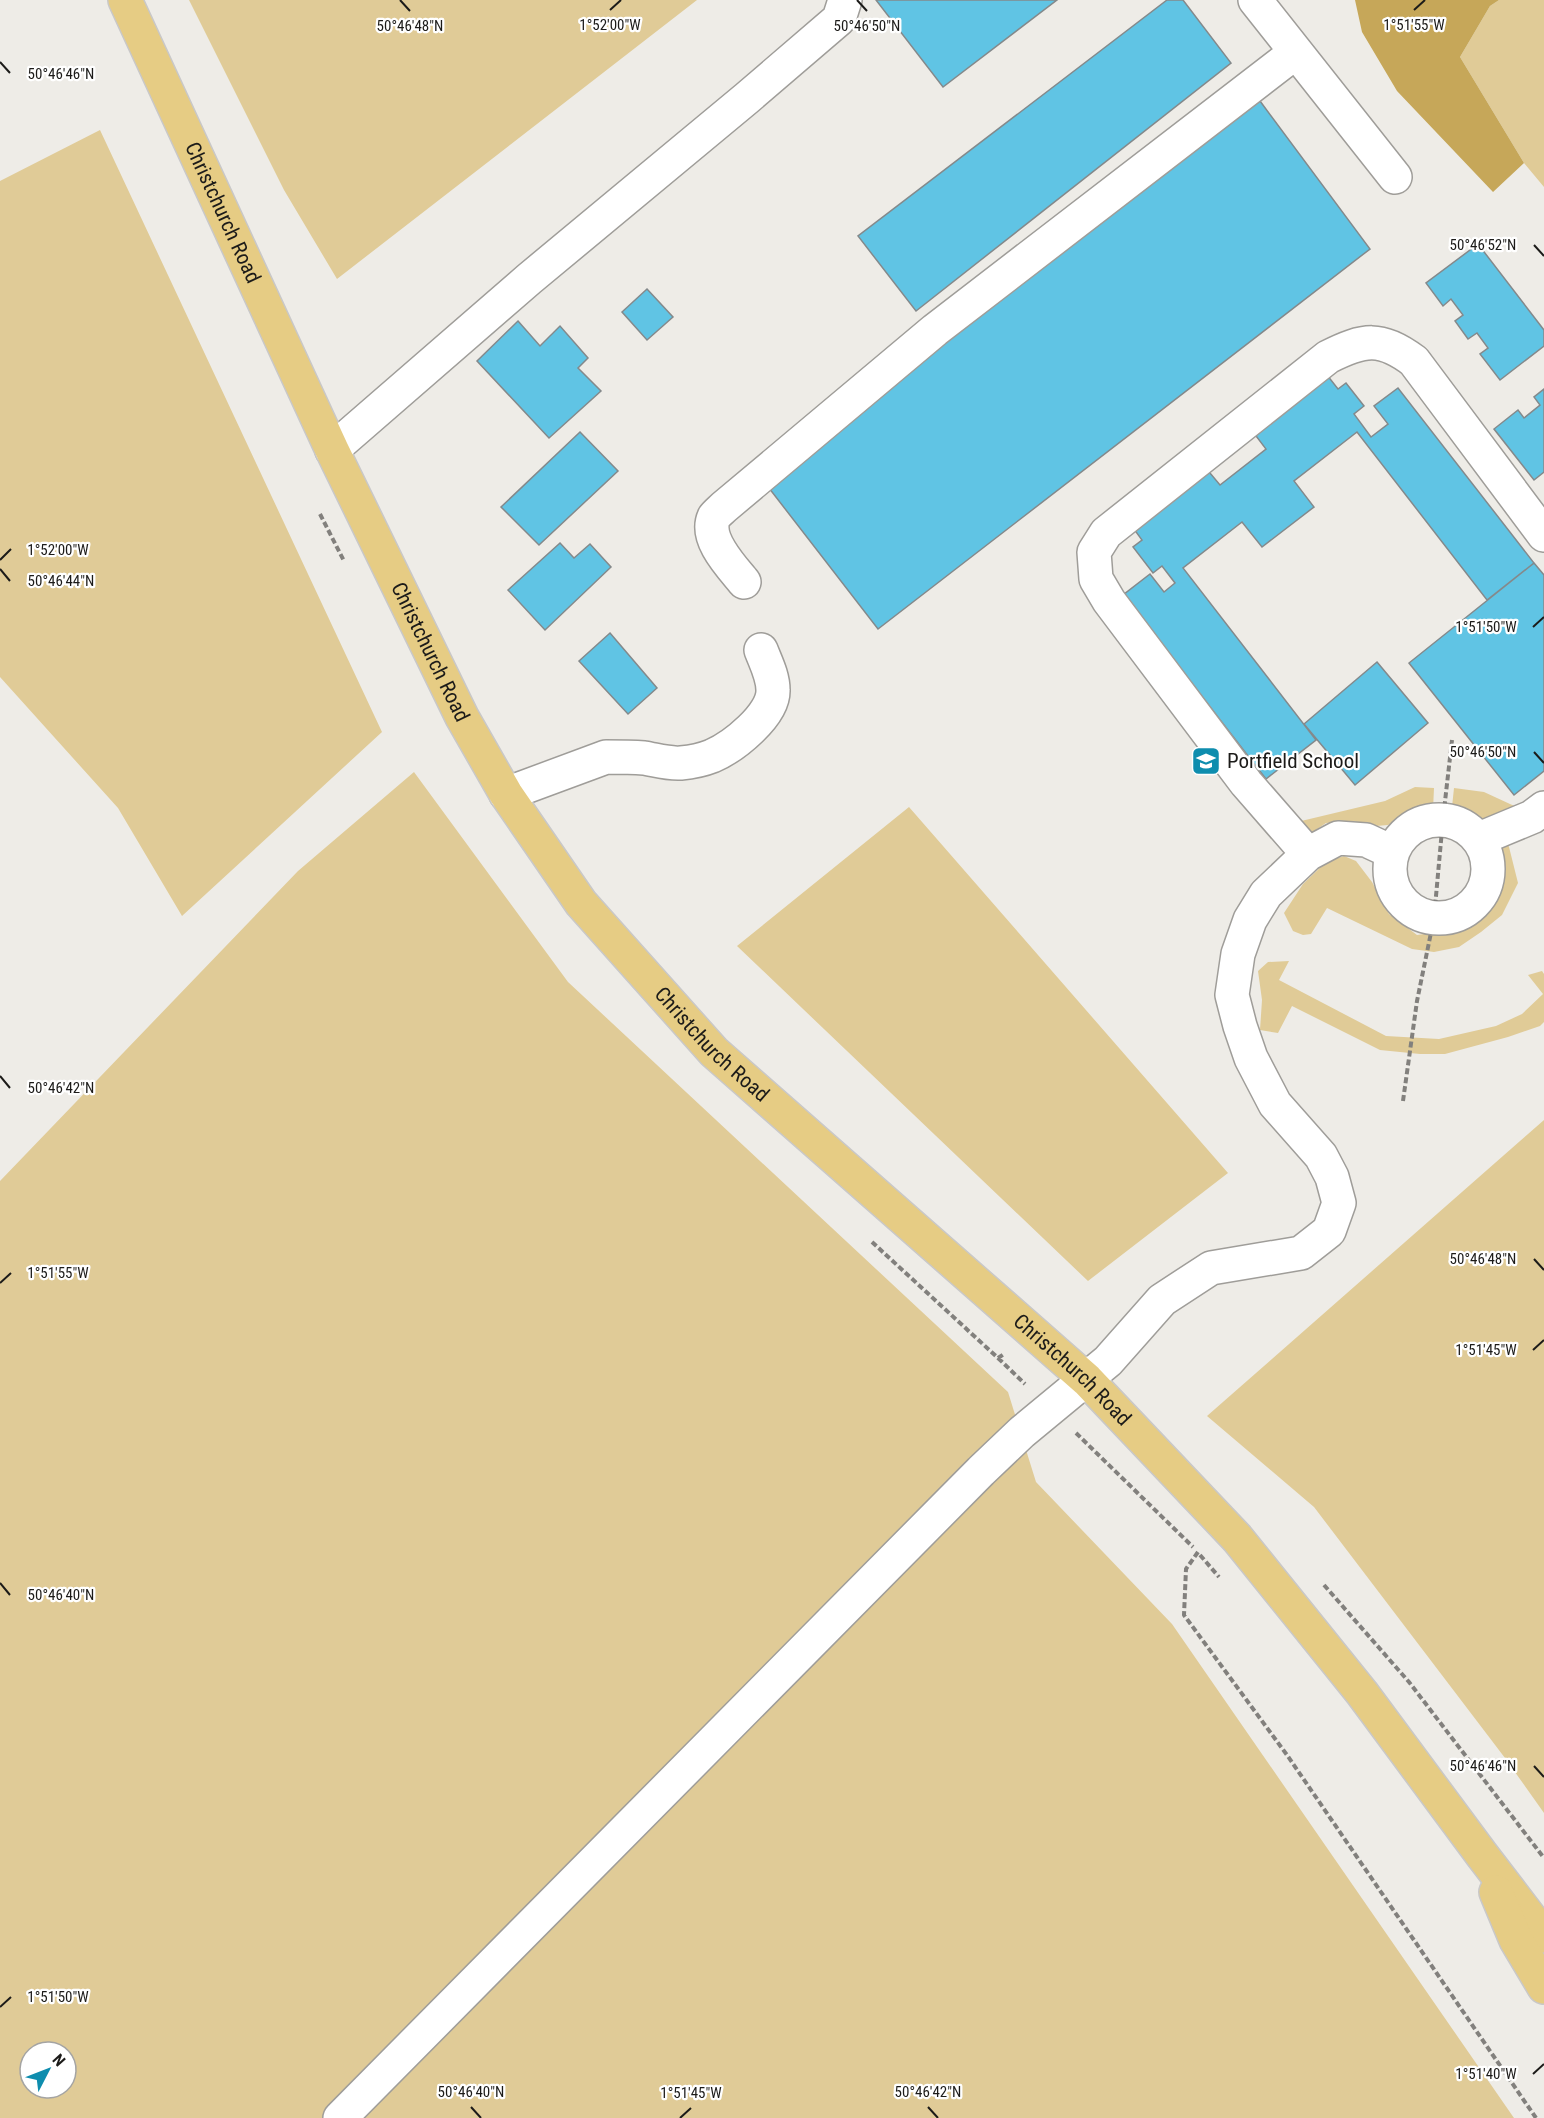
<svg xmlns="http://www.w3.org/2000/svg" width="1544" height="2118" font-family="'Roboto Condensed',sans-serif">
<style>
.green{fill:#e0cb97;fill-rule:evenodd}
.forest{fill:#c6a759}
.building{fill:#60c4e4;stroke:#84898b;stroke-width:1.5}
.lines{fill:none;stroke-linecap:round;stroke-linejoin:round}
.minor-casing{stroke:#9f9d99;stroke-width:36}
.major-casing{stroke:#c9c8c8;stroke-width:36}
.path{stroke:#82807d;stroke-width:4;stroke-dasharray:6 3;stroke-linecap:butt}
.minor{stroke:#fff;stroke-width:33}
.major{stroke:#e6cc84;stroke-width:33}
.ticks{fill:none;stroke:#1c1b19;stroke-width:2}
.labels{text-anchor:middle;stroke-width:4.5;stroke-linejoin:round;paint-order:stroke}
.street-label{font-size:21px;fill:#1c1b19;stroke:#fff}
.poi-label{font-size:21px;fill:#1c1b19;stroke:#fff;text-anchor:start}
.ticks-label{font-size:15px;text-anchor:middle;fill:#1c1b19;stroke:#fff;stroke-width:4.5;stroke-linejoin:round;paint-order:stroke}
</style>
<rect width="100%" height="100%" fill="#eeece7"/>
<path class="green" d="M189 0H697L337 279 284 190Z
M1499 0H1544V187L1524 163 1460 57 1490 6Z
M100 130 382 732 182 916 118 808 0 677V181Z
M414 772 568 982 1008 1392 1036 1482 1172 1624 1514 2118H0V1181L298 871ZM30 2052H66V2088H30Z
M1415 787 1434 788 1433 810 1404 817 1388 825 1376 826 1351 821 1326 823 1307 836 1297 822 1385 801Z
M1454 788 1484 792 1523 810 1487 823 1452 807Z
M909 807 1228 1173 1088 1281 737 946Z
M1508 843 1518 883 1502 915 1481 932 1459 947 1434 952 1412 949 1327 908 1311 934 1303 935 1293 931 1284 913 1303 884 1326 862 1344 856 1356 861 1372 882 1389 914 1417 935 1461 929 1489 909 1500 884 1495 851Z
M1289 961 1279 980 1386 1036 1439 1039 1496 1026 1522 1014 1543 994 1528 975 1542 971 1544 974V1022L1540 1026 1508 1037 1445 1054H1420L1380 1050 1292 1006 1278 1033 1260 1030 1262 1000 1258 971 1268 962Z
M1544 1120V1813L1505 1758 1314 1507 1207 1416Z"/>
<path class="forest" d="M1355 0H1499L1490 6 1460 57 1524 163 1493 192 1397 91 1362 32Z"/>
<path class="building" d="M876 0H1057L943 87Z
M1167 0H1183L1231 63 916 311 858 236Z
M1260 101 1370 249 878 629 762 479Z
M1478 244 1544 330V346L1500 380 1480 354 1488 348 1477 333 1468 339 1455 321 1463 315 1451 299 1443 306 1426 283Z
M647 289 673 317 647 340 622 312Z
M518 321 540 346 560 326 588 358 578 368 601 391 549 438 477 361Z
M1327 375 1338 389 1346 383 1364 406 1354 414 1371 437 1388 424 1374 406 1398 388 1534 563 1487 600 1357 432 1294 481 1314 507 1262 547 1242 522 1183 568 1316 740 1266 779 1123 595 1150 574 1164 592 1175 583 1162 566 1153 573 1133 547 1142 540 1131 525 1205 467 1220 485 1266 449 1253 432Z
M1544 389V472L1534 480 1494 429 1518 410 1524 418 1540 405 1534 397Z
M580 432 618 471 539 545 501 507Z
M560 543 574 558 590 544 611 567 545 630 508 590Z
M1534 563 1544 575V771L1514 795 1409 663Z
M610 633 657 688 628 714 579 661Z
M1377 662 1428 723 1355 785 1304 724Z"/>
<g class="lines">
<g class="minor-casing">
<path id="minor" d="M1255 0 1395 177
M332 450 529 279 747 98 839 19 845 0
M744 582C732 567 704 539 714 517 716 514 721 510 724 507L935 330 1296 52
M506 794 606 757C619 757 631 757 644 758 656 760 668 764 681 763 692 762 702 760 712 756 733 747 774 715 773 690 773 676 766 663 761 650
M1390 869a49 49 0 1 1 98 0a49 49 0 1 1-98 0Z
M1479 839 1532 817 1544 808
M1308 854 1246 783 1109 601 1096 579 1094 552 1106 533 1328 357C1364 339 1381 336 1414 361L1544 535
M340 2118 981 1471 1022 1432 1108 1361 1162 1300 1211 1268 1301 1253 1329 1231 1339 1203 1332 1177 1321 1156 1275 1104 1251 1058 1240 1026 1232 995 1238 954 1250 920 1266 894 1308 854 1338 838 1366 840 1392 852"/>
</g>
<g class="major-casing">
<g id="major">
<path id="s1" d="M125 0 332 450 462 717 506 794 581 903 714 1052 1087 1380 1237 1538 1362 1693 1482 1855 1544 1936"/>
<path d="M1496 1892 1516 1940 1544 1987"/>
</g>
</g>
<path class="path" d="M320 514 344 561
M1403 1101 1417 1001 1434 918 1443 819 1452 740
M872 1242 998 1358 1004 1354
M998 1358 1025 1384
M1076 1433 1193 1547
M1198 1552 1186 1569 1184 1615 1287 1755 1536 2118
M1200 1555 1219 1577
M1324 1585 1409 1682 1544 1858"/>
<use href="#minor" class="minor"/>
<use href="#major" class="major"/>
</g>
<path class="ticks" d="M400 0 410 11M857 0 867 11M610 10 621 0M1414 10 1425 0M0 62 10 73M1534 245 1544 256M0 560 11 549M0 569 10 581M1533 627 1544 617M1534 752 1544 763M0 1076 10 1088M1534 1259 1544 1270M0 1283 11 1273M1533 1350 1544 1340M0 1583 10 1595M1534 1766 1544 1777M0 2007 11 1997M1533 2074 1544 2064M471 2107 481 2118M928 2107 938 2118M680 2118 691 2108"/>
<defs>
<g id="school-square" transform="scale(1.5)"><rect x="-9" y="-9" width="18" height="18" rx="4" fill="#0e8dae" stroke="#fff"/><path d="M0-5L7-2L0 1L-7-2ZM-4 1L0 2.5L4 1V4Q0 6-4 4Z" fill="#fff"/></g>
</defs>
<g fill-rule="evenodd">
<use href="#school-square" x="1206" y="761"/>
</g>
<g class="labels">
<g class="street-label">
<text dy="7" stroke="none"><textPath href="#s1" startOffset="234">Christchurch Road</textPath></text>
<text dy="7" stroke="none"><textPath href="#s1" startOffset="720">Christchurch Road</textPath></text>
<text dy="7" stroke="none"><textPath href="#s1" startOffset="1206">Christchurch Road</textPath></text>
<text dy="7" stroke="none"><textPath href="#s1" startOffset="1692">Christchurch Road</textPath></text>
</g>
<g class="poi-label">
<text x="1227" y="768">Portfield School</text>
</g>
</g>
<g class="ticks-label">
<text x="610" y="30">1°52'00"W</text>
<text x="1414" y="30">1°51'55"W</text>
<text x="410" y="31">50°46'48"N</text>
<text x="867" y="31">50°46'50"N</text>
<text x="61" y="79">50°46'46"N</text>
<text x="1483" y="250">50°46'52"N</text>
<text x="58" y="555">1°52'00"W</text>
<text x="61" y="586">50°46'44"N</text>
<text x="1486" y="632">1°51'50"W</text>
<text x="1483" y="757">50°46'50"N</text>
<text x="61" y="1093">50°46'42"N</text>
<text x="1483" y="1264">50°46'48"N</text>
<text x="58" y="1278">1°51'55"W</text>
<text x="1486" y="1355">1°51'45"W</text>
<text x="61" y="1600">50°46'40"N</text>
<text x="1483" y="1771">50°46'46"N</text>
<text x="58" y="2002">1°51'50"W</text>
<text x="1486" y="2079">1°51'40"W</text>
<text x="471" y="2097">50°46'40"N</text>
<text x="928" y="2097">50°46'42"N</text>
<text x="691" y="2098">1°51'45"W</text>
</g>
<g transform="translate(48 2070) rotate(48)"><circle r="28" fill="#ffffff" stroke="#a4a4a3" stroke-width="1.5"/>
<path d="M0-4.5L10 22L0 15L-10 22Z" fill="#0e8dae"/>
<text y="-9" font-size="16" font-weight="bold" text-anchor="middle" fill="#1c1b19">N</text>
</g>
</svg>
